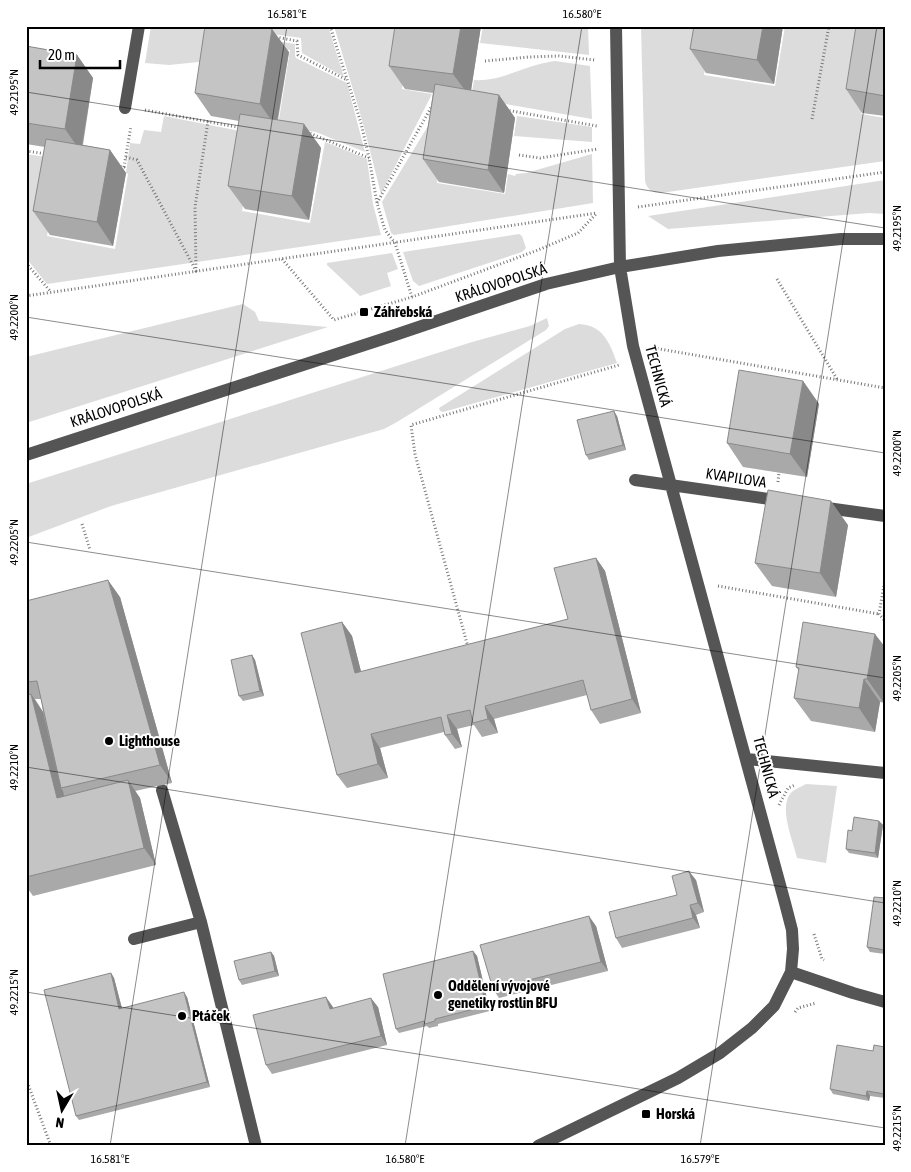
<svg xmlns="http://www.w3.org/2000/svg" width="911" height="1172" font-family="'Asap Condensed',sans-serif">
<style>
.green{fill:#dcdcdc}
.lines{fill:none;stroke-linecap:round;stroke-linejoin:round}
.path{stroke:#777;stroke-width:3;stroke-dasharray:1 2.5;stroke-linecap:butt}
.minor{stroke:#555;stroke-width:12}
.wall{fill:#a9a9a9;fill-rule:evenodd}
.shaded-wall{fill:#898989}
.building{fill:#c4c4c4;stroke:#898989}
.ticks{fill:none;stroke:#000;stroke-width:1;stroke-opacity:0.45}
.poi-dot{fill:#000;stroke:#fff;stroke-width:2}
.labels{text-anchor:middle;stroke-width:4;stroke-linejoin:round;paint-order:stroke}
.street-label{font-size:15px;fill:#000;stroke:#fff}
.poi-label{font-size:15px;font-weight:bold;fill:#000;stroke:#fff;text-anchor:start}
.neatline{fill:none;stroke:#000;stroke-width:2}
.ticks-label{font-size:12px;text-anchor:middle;fill:#000}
</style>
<rect width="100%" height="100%" fill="#fff"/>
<path class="green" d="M151 26H181L295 44V56L296 58 347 83 365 152 316 132 278 126 290 50 222 39 218 60 169 65 145 63Z
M245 26H328L344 77 302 53 301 38 244 30Z
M334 26H412L402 89 432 94 381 194 363 123Z
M483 26H588L589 55 480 43Z
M641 26H712L704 75 775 86 785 26H885L873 36 861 114 885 118V161L661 193C653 193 647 190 645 181Z
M555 61 590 66 592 119 471 98 474 80C502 82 527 64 555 61Z
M449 106 437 183 505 194 508 174 515 176 516 174 526 173 592 154 593 203 394 235 391 233 382 202 437 111Z
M164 116 255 134 242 211 310 223 325 142 367 159 373 204 381 235 47 284 26 258V154L60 159 47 236 115 249 128 174 126 173 130 143 140 144 144 130 161 132Z
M517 116 592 127V142L514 136Z
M885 180V214L869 213 668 229 648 216Z
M519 234 522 236 526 248 522 252 419 286 413 281 403 252Z
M392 253 398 269 387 273 391 286 360 296 327 265V263Z
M243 304 255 312 259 321 328 327 26 423V357Z
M547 318 549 326 546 330 397 422 384 429 111 506 26 538V484L472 342 530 326Z
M579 324C603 325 610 343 617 363L443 412 440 411 439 408 565 329Z
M806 784 837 786 826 863 797 858C793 841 779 809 790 794 794 789 801 787 806 784Z"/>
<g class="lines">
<path class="path" d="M330 26 361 123 369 158 377 203 385 230 395 243 412 297
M276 37 297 41 298 55 347 80
M485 61 529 57 559 56 595 60
M145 110 242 128
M506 110 597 126
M812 119 829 26
M307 132 369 158
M26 151 47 154
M519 155 540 158 598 149
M126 157 137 160 196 271 195 207 208 121
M117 166 124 167 131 126
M377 203 432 106
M638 207 885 172
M282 259 334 320 412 297 538 250 578 233 596 214
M26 263 51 292
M777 279 837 379
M26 296 597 213
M654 348 885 388
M778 482 779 472
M82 524 90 550
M885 579 879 614 885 621
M718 586 879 614
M468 647 415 454 411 425 619 365
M779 805 788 788 795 785
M814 934 822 959 824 960
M795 1012 798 1008 816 1003
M26 1079 51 1146"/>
<path class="minor" d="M125 108 139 26
M26 455 392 336 546 284 620 267 718 251 841 239H885
M635 480 783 501
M820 507 885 516
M747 759 885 773
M162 790 201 922 256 1146
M134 939 201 922
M791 972 853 993 885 1002
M538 1146 678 1078 720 1053 752 1028 774 1006 791 972 793 949 792 930 785 903 633 346 620 267 616 26"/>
</g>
<path class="wall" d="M481 26 471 90 499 95 515 118 504 193 439 182 423 159 433 93 405 89 389 66Z
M783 26 774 84 706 73 690 49Z
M885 26V116L862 113 846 89Z
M26 46 77 55 93 78 83 145 110 150 126 173 113 246 50 235 33 211 45 147 26 144Z
M289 52 278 120 304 124 321 148 309 220 245 209 228 186 239 121 211 116 195 93Z
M803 381 819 404 807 477 743 467 727 443Z
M617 416 626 450 589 460 586 455Z
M848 525 836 597 772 586 755 563Z
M596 558 605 571 641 713 600 724 591 710 587 695 494 719 498 733 482 737 474 725 457 729 462 747 455 749 445 735 444 732 380 748 388 778 347 788 337 775 342 622 352 636 361 672 568 619Z
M120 597 172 783 135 791 140 798 156 865 33 896 26 886V601ZM35 699H41L43 712Z
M875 634 884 703 880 702 875 732 811 721 794 698 799 671 796 667Z
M252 655 255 660 264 696 243 701 239 696Z
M879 821 883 825 878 858 849 853 846 849 852 831Z
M696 880 704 912 696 915 700 928 622 948 616 938 677 895Z
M885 898V954L870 952 867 947Z
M596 926 608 971 499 998 493 989Z
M473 951 477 956 490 1011 438 1024V1026L429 1028 427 1026 399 1033 396 1029Z
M271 952 274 956 279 976 242 985 239 980Z
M111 973 114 978 122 1008 187 997 210 1087 79 1120 76 1116Z
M333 1007V1008L378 1007 387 1045 272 1074 266 1065Z
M885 1047V1098L870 1096 869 1101 833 1094 830 1089 873 1051Z"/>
<path class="shaded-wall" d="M461 26H481L470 97 453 74Z
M763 26H783L774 84 757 60Z
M272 29 289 52 276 127 260 104Z
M77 55 93 78 81 152 65 129Z
M499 95 515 118 504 193 488 170Z
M304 124 321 148 309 220 292 196Z
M110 150 126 173 113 246 97 222Z
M803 381 819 404 807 477 790 454Z
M614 411 617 416 626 450 623 445Z
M831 501 848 525 836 597 820 573Z
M596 558 605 571 641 713 632 699Z
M108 580 120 597 172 783 160 765Z
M342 622 352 636 365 687 355 673Z
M875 634 885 647V697L884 703 867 679Z
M252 655 255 660 264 696 260 691Z
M864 679 880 702 875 732 859 708Z
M31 694 43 712 61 788 63 791 69 815 57 798Z
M485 706 494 719 498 733 488 719Z
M447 715 457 729 462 747 452 734Z
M371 734 380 748 388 778 378 764Z
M128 780 140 798 156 865 144 848Z
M879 821 883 825 878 858 875 853Z
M689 871 696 880 704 912 698 903Z
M690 905 696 915 700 928 693 918Z
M589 916 596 926 608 971 601 962Z
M473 951 477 956 490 1011 486 1006Z
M271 952 274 956 279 976 275 971Z
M111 973 114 978 123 1013 119 1009Z
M184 992 187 997 210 1087 207 1082Z
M326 997 333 1007 336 1018 330 1009Z
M371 998 378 1007 387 1045 381 1036Z
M867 1091 870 1096 869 1101 866 1096Z"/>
<path class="building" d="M205 26H260L272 29 260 104 195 93Z
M395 26H461L453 74 389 66Z
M694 26H763L757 60 690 49Z
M856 26H885V96L846 89Z
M26 46 77 55 65 129 26 123Z
M435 84 499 95 488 170 423 159Z
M240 114 304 124 292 196 228 186Z
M46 139 110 150 97 222 33 211Z
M739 370 803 381 790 454 727 443Z
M614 411 623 445 586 455 577 420Z
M768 490 831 501 820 573 755 563Z
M596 558 632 699 591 710 583 680 485 706 488 719 473 723 470 710 447 715 452 734 445 735 441 717 371 734 378 764 337 775 301 633 342 622 355 673 568 619 554 568Z
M108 580 160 765 61 788 37 681 26 682V601Z
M803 622 875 634 867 679H864L859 708 794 698 799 668 796 667Z
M252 655 260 691 239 696 231 660Z
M31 694 57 798 128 780 144 848 26 877V696Z
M854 817 879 821 875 853 846 849 848 830 852 831Z
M689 871 698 903 690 905 693 918 616 938 609 912 677 895 672 876Z
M874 897 885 898V950L867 947Z
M589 916 601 962 493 989 480 945Z
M473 951 486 1006 435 1019V1021L425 1024 424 1021 396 1029 383 974Z
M271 952 275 971 239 980 234 961Z
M111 973 119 1009 184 992 207 1082 76 1116 44 990Z
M326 997 330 1009 371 998 381 1036 266 1065 253 1015Z
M837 1045 873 1051 874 1045 885 1047V1094L867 1091 866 1096 830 1089Z"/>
<path class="ticks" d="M26 92 885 228M26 317 885 453M26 542 885 678M26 767 885 903M26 992 885 1128M110 1146 287 26M405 1146 582 26M700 1146 877 26"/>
<g class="poi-dot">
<rect x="359" y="307" width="10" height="10" rx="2.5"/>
<circle cx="109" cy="741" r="5"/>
<circle cx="438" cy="995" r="5"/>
<circle cx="182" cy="1016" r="5"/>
<rect x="641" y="1109" width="10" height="10" rx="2.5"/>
</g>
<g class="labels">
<g class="street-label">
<text transform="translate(501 283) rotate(-18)" y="5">KRÁLOVOPOLSKÁ</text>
<text transform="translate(658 376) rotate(75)" y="5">TECHNICKÁ</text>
<text transform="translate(116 408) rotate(-18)" y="5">KRÁLOVOPOLSKÁ</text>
<text transform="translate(736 478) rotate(9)" y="5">KVAPILOVA</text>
<text transform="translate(766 767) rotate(75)" y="5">TECHNICKÁ</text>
</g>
<g class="poi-label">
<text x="374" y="317">Záhřebská</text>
<text x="119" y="746">Lighthouse</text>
<text x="448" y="991">Oddělení vývojové<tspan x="448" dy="17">genetiky rostlin BFU</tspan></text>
<text x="192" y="1021">Ptáček</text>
<text x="656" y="1119">Horská</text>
</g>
</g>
<rect width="911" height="1172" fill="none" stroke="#ffffff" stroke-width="55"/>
<g transform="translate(62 1110) rotate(189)" stroke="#ffffff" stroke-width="4" paint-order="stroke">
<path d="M0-4L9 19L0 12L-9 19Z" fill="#000000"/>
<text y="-8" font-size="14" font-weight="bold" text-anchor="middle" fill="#000000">N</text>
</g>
<path d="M40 60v8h80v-8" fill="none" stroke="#000000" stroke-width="2.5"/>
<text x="48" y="60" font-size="15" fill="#000000" stroke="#ffffff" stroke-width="4" paint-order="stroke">20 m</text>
<rect x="28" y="28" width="856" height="1116" class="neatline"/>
<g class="ticks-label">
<text x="287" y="18">16.581°E</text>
<text x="582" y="18">16.580°E</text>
<text transform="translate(14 92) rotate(-90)" y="4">49.2195°N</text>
<text transform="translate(897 228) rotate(-90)" y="4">49.2195°N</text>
<text transform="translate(14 317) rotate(-90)" y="4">49.2200°N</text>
<text transform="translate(897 453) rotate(-90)" y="4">49.2200°N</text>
<text transform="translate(14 542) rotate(-90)" y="4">49.2205°N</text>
<text transform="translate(897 678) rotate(-90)" y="4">49.2205°N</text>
<text transform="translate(14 767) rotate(-90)" y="4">49.2210°N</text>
<text transform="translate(897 903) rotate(-90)" y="4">49.2210°N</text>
<text transform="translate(14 992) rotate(-90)" y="4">49.2215°N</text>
<text transform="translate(897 1128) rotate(-90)" y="4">49.2215°N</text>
<text x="110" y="1163">16.581°E</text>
<text x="405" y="1163">16.580°E</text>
<text x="700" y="1163">16.579°E</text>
</g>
</svg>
